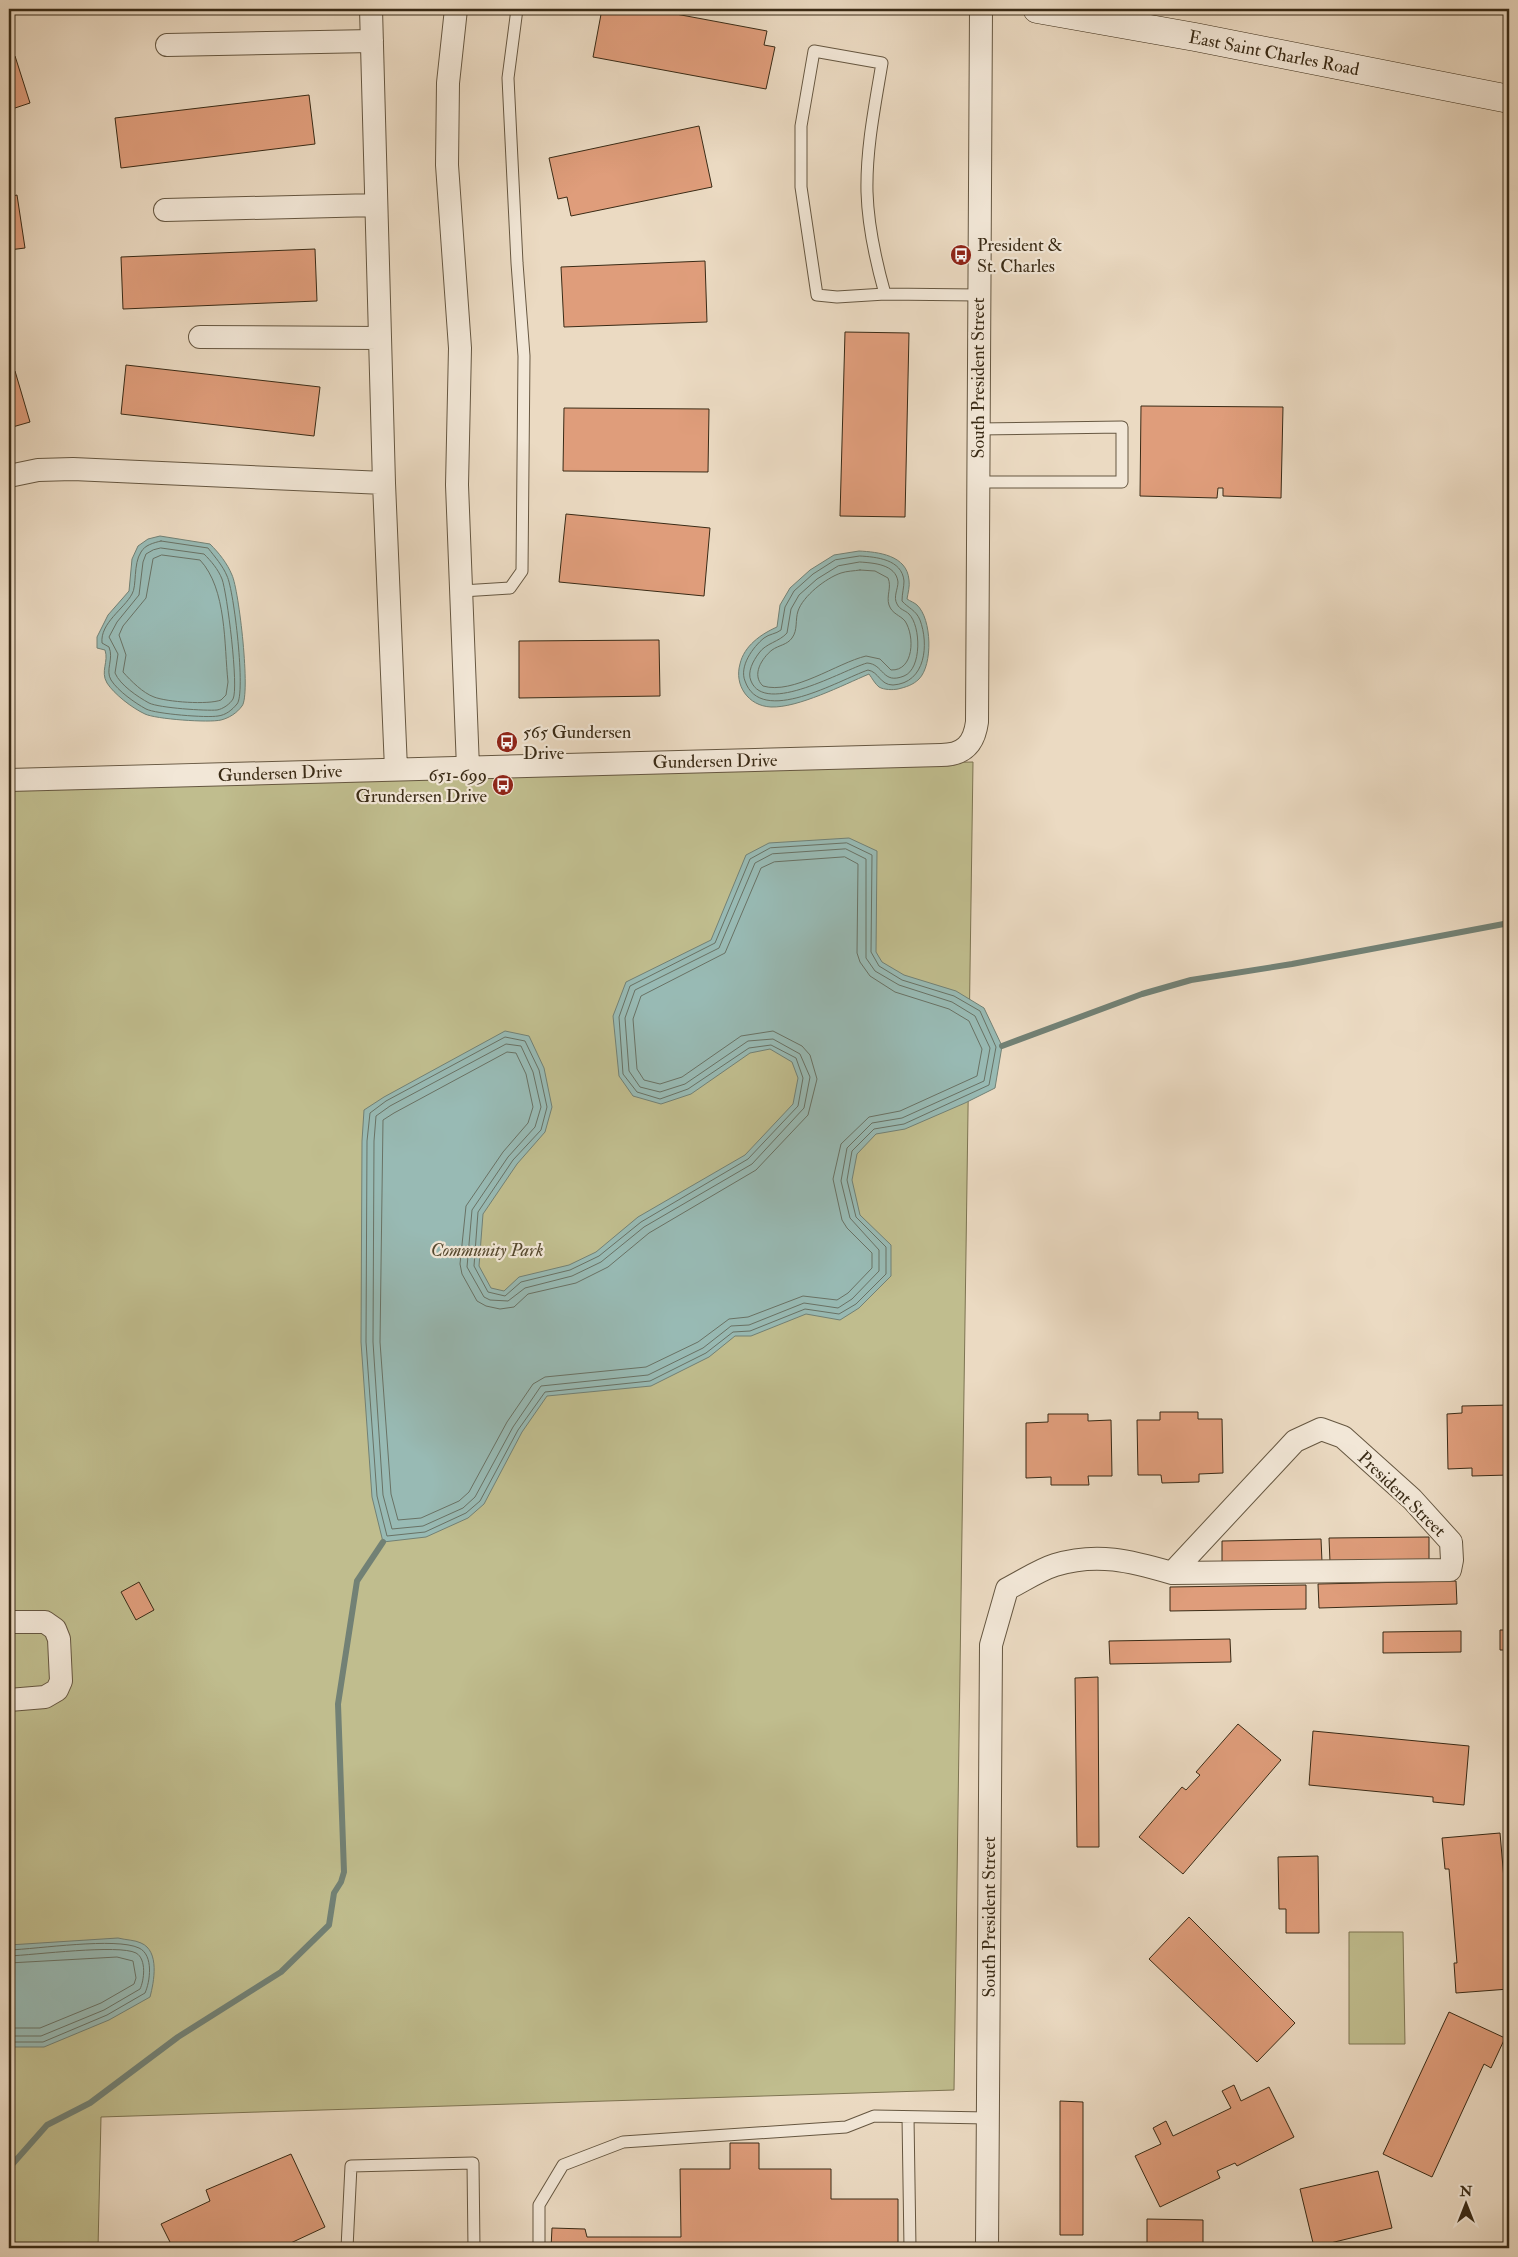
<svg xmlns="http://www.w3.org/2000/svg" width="1518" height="2257" font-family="'IM FELL Double Pica',serif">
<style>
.green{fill:#c0bd8e;stroke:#7d7452}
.water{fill:#98bab4;stroke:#728175}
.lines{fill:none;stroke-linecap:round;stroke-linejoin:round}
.shore{stroke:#697265;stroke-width:1}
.stream{stroke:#728175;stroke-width:6}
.building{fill:#df9d7b;stroke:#3a2b16}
.lane-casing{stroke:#665741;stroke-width:13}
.street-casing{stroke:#665741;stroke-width:24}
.secondary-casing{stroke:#3a2b16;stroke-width:29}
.lane{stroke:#f2e7d7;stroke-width:11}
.street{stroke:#f2e7d7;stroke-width:22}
.secondary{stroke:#f2e7d7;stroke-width:28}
.labels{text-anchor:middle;stroke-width:4.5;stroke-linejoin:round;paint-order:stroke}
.street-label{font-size:18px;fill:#3a2b16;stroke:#f2e7d7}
.poi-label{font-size:18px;fill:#3a2b16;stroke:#f2e7d7;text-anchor:start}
.park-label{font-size:18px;font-style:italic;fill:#55482e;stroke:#f2e7d7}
</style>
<rect width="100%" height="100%" fill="#ebdac2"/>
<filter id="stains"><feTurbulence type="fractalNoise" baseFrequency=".004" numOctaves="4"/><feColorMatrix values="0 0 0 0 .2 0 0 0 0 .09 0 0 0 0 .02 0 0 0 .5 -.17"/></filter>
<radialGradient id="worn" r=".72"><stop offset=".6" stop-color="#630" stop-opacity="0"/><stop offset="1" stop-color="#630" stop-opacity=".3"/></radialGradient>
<path class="green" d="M973 762 954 2090 101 2117 98 2248H9V782Z
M1349 1932H1403L1405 2044H1349Z"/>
<path class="water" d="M160 536 210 544C219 553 227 563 232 575 239 590 251 695 242 706 237 713 229 718 221 720 209 723 155 719 145 714 132 708 114 694 107 683 100 671 109 662 105 650L97 648V637L108 615 129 591 132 559 138 546 148 539Z
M859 551C878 552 907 555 909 580 910 586 908 593 907 599 910 601 915 603 917 605 932 619 933 665 919 679 913 685 906 687 898 689 893 690 884 690 879 687 875 684 872 678 869 674 843 685 798 708 771 707 748 706 734 685 740 664 744 646 761 634 777 627L780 605 790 588 810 570 834 555Z
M849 838 877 851 876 952 882 962 904 975 956 991 984 1008 1002 1046 995 1088 965 1103 905 1129 876 1134 857 1154 852 1180 860 1215 891 1245V1276L859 1308 840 1320 806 1314 751 1336H735L709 1357 651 1386 547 1396 522 1432 484 1504 468 1518 426 1537 383 1542 372 1497 361 1342 362 1141 364 1110 384 1097 505 1031 529 1036 544 1068 552 1107 545 1132 517 1164 483 1214 479 1266 491 1288 504 1291 519 1277 569 1265 596 1252 638 1217 745 1155 793 1104 798 1078 792 1062 770 1049 750 1053 691 1094 661 1104 633 1096 619 1076 613 1016 626 982 711 940 746 855 769 843Z
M118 1938C126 1940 135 1940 141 1943 160 1951 154 1982 150 1997L109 2020 44 2047H9V1945Z"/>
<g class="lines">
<path class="shore" d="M161 541 208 548C215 557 223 566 227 576 234 590 246 694 237 704 232 710 226 715 218 716 207 718 156 714 146 709 135 703 118 691 111 680 105 670 114 659 109 647L102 643C100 623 124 609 132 594 137 586 133 564 141 552 145 545 153 543 161 541Z
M161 548 204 554C211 561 218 569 222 579 227 592 239 688 233 699 230 704 223 709 217 710 206 711 159 708 149 703 138 697 120 685 115 673L118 654 109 637 117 622 139 595 143 562 146 554 153 550Z
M162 555 200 560C227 589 224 645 228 682L226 695 221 700C208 705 167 702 154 697 143 693 131 681 123 672L126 655 119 635 123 626 146 598 153 559Z
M860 556C876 557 902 559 904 581 904 587 902 594 902 601 908 608 916 610 920 620 929 644 926 683 893 685 880 685 879 672 868 670 839 680 761 727 745 681 739 666 753 647 764 638 769 634 776 634 781 630L785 607 794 591 813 574 835 560Z
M860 562C873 563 896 564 898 582 898 589 893 597 897 604 900 610 905 610 909 614 921 626 922 669 904 676 882 685 884 664 867 663 843 670 765 716 751 681 747 672 753 661 759 653 766 643 779 642 787 633L791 609 799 595 817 579 838 566Z
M860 570 875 571 888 578C892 587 886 596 889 605 892 614 900 615 905 621 915 636 914 671 891 670L880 659 866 656C837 663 793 695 763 686 751 675 762 658 772 650 779 645 787 645 792 638 798 630 795 620 798 611 803 596 826 578 841 573 847 571 854 571 860 570Z
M847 843 872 855 871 952 879 966 902 980 954 996 980 1011 996 1047 989 1085 904 1124 874 1129 852 1151 847 1180 856 1217 886 1247V1274L856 1304 839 1314 805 1309 750 1331 733 1332 706 1353 650 1381 545 1392 518 1430 480 1501 466 1513 425 1532 387 1536 377 1496 366 1342 367 1141 370 1113 386 1101 505 1037 525 1041 539 1070 547 1107 541 1130 513 1160 478 1212 474 1266 488 1292 505 1296 521 1282 570 1270 599 1256 641 1222 748 1159 798 1106 803 1078 796 1058 771 1045 749 1048 688 1089 660 1099 637 1092 623 1074 619 1017 630 986 715 943 750 859 770 848Z
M846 849 866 859V958L875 971 899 985 952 1002 975 1016 990 1048 984 1081 902 1118 872 1123 847 1148 841 1181 850 1218 879 1250V1271L852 1299 838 1308 804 1303 749 1325 731 1326 703 1348 648 1375 541 1386 513 1427 475 1497 463 1508 423 1526 392 1529 383 1495 373 1342 374 1141 376 1116 390 1106 506 1044 521 1046 533 1072 541 1107 535 1127 508 1157 472 1210 467 1267 484 1297 490 1300 508 1301 525 1288 572 1276 601 1262 644 1227 752 1164 804 1108 810 1077 800 1054 773 1039 748 1041 685 1084 660 1092 640 1087 629 1071 625 1018 635 990 719 948 755 863 772 854Z
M845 857 858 864 857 953 860 962 870 976 895 992 949 1009 969 1021 982 1049 977 1076 900 1111 869 1117 841 1144 833 1179 842 1220 847 1228 872 1253V1268L848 1293 837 1300 803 1296 748 1317 729 1319 698 1342 646 1367 545 1377 533 1384 507 1422 469 1492 459 1501 421 1518 398 1520 391 1494 380 1342 383 1120 394 1113 507 1052 516 1053 526 1074 533 1107 528 1123 503 1152 466 1206 460 1264 462 1274 477 1301 486 1306 500 1309 514 1307 528 1294 576 1283 608 1267 649 1233 756 1170 808 1115 817 1079 810 1055 802 1046 773 1031 741 1036 682 1077 660 1084 644 1080 637 1069 633 1019 641 996 725 953 761 868 774 862Z
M9 1950C38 1949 116 1937 139 1948 154 1955 150 1982 145 1993L107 2015 43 2042H9
M9 1956C34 1955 119 1944 136 1953 147 1959 144 1981 140 1989L104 2010 41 2036H9
M9 1963 117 1957 133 1961 136 1978 134 1984 101 2003 40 2028H9"/>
<path class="stream" d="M1002 1046 1142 994 1191 980 1292 964 1509 923
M9 2168 47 2125 90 2103 178 2037 281 1972 329 1925 334 1893 341 1882 344 1872 338 1704 357 1581 383 1542"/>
</g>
<path class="building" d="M602 9H649L767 31 764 45 775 47 766 89 593 57Z
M15 56 30 103 9 110V57Z
M309 95 315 144 121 168 115 118Z
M699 126 712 187 571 216 567 197 558 199 549 158Z
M17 195 25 248 9 250V197Z
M315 249 317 301 123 309 121 257Z
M705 261 707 322 564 327 561 267Z
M845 332 909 333 905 517 840 516Z
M126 365 320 387 314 436 121 414Z
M15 371 30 422 9 428V372Z
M1141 406 1283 407 1281 498 1223 496V488H1218L1217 498 1140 496Z
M564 408 709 409 708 472 563 471Z
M566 514 710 528 704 596 559 582Z
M659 640 660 696 519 698V641Z
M1509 1405V1475L1472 1476V1468L1448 1469 1447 1414 1462 1413V1406Z
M1160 1412H1198V1419H1222L1223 1473 1199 1474V1482L1162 1483 1161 1475H1138L1137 1420H1160Z
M1048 1414H1088V1421L1111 1420 1112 1476H1088L1089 1485H1051V1477L1026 1478V1423L1048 1422Z
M1429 1537V1560L1330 1562 1329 1538Z
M1321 1539 1322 1562 1222 1564V1541Z
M1456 1581 1457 1604 1319 1608 1318 1584Z
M139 1582 154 1610 136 1620 121 1592Z
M1306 1585V1609L1170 1611V1587Z
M1500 1630H1509V1650H1500Z
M1461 1631V1652L1383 1653V1632Z
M1230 1639 1231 1662 1110 1664 1109 1641Z
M1098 1677 1099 1847H1077L1075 1678Z
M1238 1724 1281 1760 1183 1874 1139 1837 1182 1787 1186 1790 1200 1775 1196 1772Z
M1313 1731 1469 1746 1464 1805 1433 1802V1797L1309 1785Z
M1500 1833 1509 1937V1989L1456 1993 1454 1963H1457L1449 1869H1445L1442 1838Z
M1318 1856 1319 1933H1286V1909H1279L1278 1857Z
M1189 1917 1295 2023 1257 2062 1149 1959Z
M1449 2012 1505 2038 1491 2068 1484 2064 1432 2177 1383 2154Z
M1234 2085 1241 2101 1269 2087 1294 2137 1237 2166 1235 2163 1217 2171 1220 2178 1160 2207 1135 2156 1161 2144 1153 2128 1166 2121 1173 2136 1231 2108 1222 2091Z
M1060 2101 1083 2102V2235H1060Z
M730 2143H759V2169H831V2199H898V2248H551L552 2228 585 2229 587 2237H681L680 2169H730Z
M291 2154 325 2227 280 2248H173L161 2224 210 2201 206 2190Z
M1378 2171 1392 2228 1314 2247 1300 2189Z
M1147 2219 1203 2220V2248H1147Z"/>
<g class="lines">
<g class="lane-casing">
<path id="lane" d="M885 294C876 262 868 226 867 192 866 149 875 105 882 63L814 51 801 126V187L817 295 837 297 885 294 978 295
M978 429 1122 427V482H978
M462 591 510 588 522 571 524 356 517 263 508 78 517 9
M908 2117 910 2248
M347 2248 351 2166 473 2163 474 2248
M539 2248V2205L563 2165 623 2142 846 2127 874 2116 988 2118"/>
</g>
<g class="street-casing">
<path id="street" d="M371 9 384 483 396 769
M456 9 448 83 447 165 460 348 457 485 468 768
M167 45 372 41
M165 210 376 205
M200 337 380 338
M9 476 38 470 73 469 384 483
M9 780 941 755C964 755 974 744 977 722L981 9
M9 1622H45L55 1629 59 1639 61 1681 57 1690 45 1697 9 1700
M987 2248 991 1645 1007 1589C1023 1581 1039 1570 1055 1565 1097 1552 1131 1561 1172 1573L1295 1441 1321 1429 1343 1437 1412 1499 1451 1542 1452 1560 1450 1570 1172 1573"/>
</g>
<g class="secondary-casing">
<path id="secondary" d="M1037 9 1195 37 1509 99"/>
</g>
<use href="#lane" class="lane"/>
<use href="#street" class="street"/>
<use href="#secondary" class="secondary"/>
</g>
<defs>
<g id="bus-disc" transform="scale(1.125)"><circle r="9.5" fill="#8f2418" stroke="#f2e7d7"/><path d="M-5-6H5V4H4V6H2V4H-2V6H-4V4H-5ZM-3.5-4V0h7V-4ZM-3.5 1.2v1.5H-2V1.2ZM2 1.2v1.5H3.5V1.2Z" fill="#fff"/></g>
</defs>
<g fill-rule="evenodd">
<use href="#bus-disc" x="961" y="255"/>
<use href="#bus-disc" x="507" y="742"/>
<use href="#bus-disc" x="503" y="785"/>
</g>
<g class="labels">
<g class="street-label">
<text transform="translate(1274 53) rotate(11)" y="6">East Saint Charles Road</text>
<text transform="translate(978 378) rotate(-90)" y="6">South President Street</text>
<text transform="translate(715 761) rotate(-1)" y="6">Gundersen Drive</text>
<text transform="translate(280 773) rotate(-2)" y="6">Gundersen Drive</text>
<text transform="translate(1402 1494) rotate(44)" y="6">President Street</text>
<text transform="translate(989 1917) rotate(-90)" y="6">South President Street</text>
</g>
<g class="poi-label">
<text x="977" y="251">President &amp;<tspan x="977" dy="21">St. Charles</tspan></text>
<text x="523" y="738">565 Gundersen<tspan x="523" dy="21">Drive</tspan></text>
<text x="487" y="781" text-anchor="end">651-699<tspan x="487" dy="21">Grundersen Drive</tspan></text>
</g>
<g class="park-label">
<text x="487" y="1256">Community Park</text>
</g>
</g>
<rect width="1518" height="2257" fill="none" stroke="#ebdac2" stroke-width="30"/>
<rect x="10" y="10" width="1498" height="2237" fill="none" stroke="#3a2b16" stroke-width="2.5"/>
<rect x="15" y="15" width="1488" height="2227" fill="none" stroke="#3a2b16"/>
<g transform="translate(1466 2204)" stroke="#f2e7d7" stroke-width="4" paint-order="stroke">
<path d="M0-4L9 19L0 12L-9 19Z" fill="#3a2b16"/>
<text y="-8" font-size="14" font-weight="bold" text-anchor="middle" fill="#3a2b16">N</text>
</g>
<rect width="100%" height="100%" filter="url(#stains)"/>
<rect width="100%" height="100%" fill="url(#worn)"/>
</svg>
